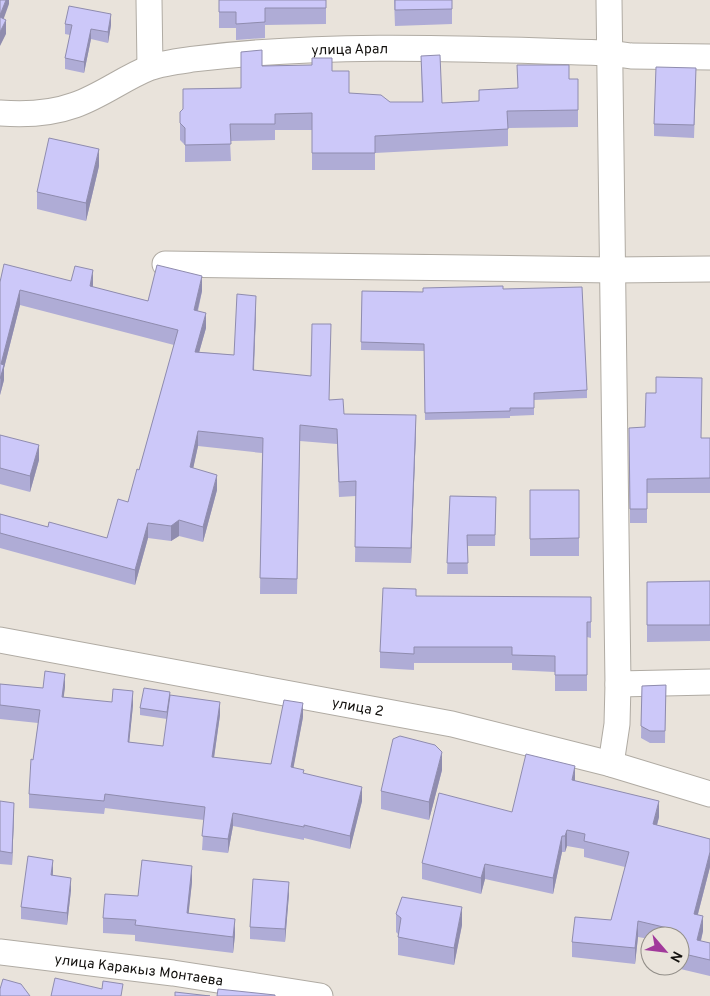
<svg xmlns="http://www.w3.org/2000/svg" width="710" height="996" font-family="Overpass,sans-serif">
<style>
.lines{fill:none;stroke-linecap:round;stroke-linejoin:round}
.minor-casing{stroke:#b0aba3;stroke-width:27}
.minor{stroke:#fff;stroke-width:25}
.wall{fill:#afacd6}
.shaded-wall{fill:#8f8cae}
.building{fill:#ccc8f9;stroke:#8f8cae}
.labels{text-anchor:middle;stroke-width:4;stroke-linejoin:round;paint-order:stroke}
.street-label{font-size:14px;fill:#12100d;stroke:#e9e3db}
</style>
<rect width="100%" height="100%" fill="#e9e3db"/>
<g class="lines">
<g class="minor-casing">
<g id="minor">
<path d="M149 0 150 67"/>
<path d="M609 0 618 684 617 724 611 764"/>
<path id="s1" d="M0 113C25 115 50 114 75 105 101 96 124 78 149 68 162 63 180 61 194 59 331 42 472 49 610 53L631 56 710 57"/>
<path d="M165 264 613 270 710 269"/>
<path id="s2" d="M0 640 452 724 611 764 710 794"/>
<path d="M618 684 710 682"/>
<path id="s3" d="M0 952 173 973 320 996"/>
</g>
</g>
<use href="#minor" class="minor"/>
</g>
<path class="wall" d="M219 0H326V24L265 25V38L236 40V28H219Z
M394 0H452V24L395 26Z
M65 24 111 25 108 43 91 39 84 73 65 69V58L70 35 65 34Z
M421 56 442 103 479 101 517 88 569 79H578V127L508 128V146L375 153V170H312V130H275V140L230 141 231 161 185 162V145L180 140V112L183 109V89L241 88 262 66 332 71 349 93 390 102H422Z
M696 81 694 138 654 136V124Z
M99 166 86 221 37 209V192Z
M71 281 93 285V287L148 301 202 291 198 311 206 328 199 352 234 355 256 311 254 371 330 400 344 414 416 430 411 563 355 562 356 496 339 497 337 444 300 441 297 594H260L262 453 198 446 193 468 217 490 203 542 179 536 171 541 148 538 135 585 0 548V514L48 527 107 538 128 502 139 470 174 345 20 305 4 368V380L0 395V282Z
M503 289 587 390V398L534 400V415L510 416V418L425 420 424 351 361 350 362 291 423 292Z
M629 428 701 438H710V493H647V523H630Z
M0 435 39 460 30 492 0 484Z
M530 490H579V556H530Z
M450 496 496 497 495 546H467L468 574H447Z
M710 581V641L647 642V582Z
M416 596 591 613V638L587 637V691H555V672L512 670V663H414V670L380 668V652Z
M0 684 43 688 65 687 63 697 133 705 129 742 163 746 220 715 214 758 271 764 303 717 293 768 362 801 350 849 304 838V840L233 826 228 853 202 850 204 820 105 808 104 814 29 808V794L38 723 0 719Z
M666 685 665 743H650L641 738 642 686Z
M170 692 167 719 140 715V708Z
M442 770 429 820 381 809V791Z
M575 781 659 817 657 825 710 839V867L698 914 703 931 701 941 710 943V976L672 967V966H680V936H650V939L638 937 635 964 572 957V942L611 920 625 867 584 857V849L567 846 565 852H562L553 894 485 879 481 894 422 879V863L512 812Z
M0 801 14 815 12 865 0 864Z
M53 872V875L71 890 67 925 21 919V907Z
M192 882 188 914 235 935 233 953 135 941V935L103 933V918L138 896Z
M289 894 285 942 250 939V927Z
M396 914 462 925 454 965 398 955V934L396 932Z"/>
<path class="shaded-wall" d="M6 0H9V4L0 29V15Z
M111 14V25L108 43V32Z
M6 20V34L0 46V32Z
M91 29V39L84 73V62Z
M99 149V166L86 221V203Z
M93 270V285L90 301V286Z
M202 276V291L194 325V310Z
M20 290V305L4 368V380L0 395 1 364Z
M256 296V311L253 386V370Z
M206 313V328L195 367V352Z
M416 415V430L411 563V548Z
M198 431V446L190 483V467Z
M39 445V460L30 492V476Z
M217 475V490L203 542V527Z
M179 520V536L171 541V526Z
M148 523V538L135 585V570Z
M65 674V687L62 711V697Z
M133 691V705L128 755V742Z
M170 692V698L167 719V712Z
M220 702V715L212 771V757Z
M303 703V717L291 781V767Z
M442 752V770L429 820V802Z
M575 766V782L572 780Z
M362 787V801L350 849V836Z
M659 801V817L653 840V824Z
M14 803V815L12 865V853Z
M233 813V826L228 853V839Z
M567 830V846L565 852V836Z
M562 836V852L553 894V878Z
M710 852V867L694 929V914Z
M53 860V872L51 887V875Z
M485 864V879L481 894V878Z
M192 866V882L187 929V913Z
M71 878V890L67 925V913Z
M289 882V894L285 942V929Z
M462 907V925L454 965V948Z
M703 916V931L697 956V940Z
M235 919V935L233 953V937Z
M638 921V937L635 964V948Z"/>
<path class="building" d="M0 0H6L0 15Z
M219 0H326V8H265V22L236 24V12H219Z
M395 0H452V9L395 10Z
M69 6 111 14 108 32 91 29 84 62 65 58 72 25 65 24Z
M0 17 6 20 0 32Z
M262 50V66L312 65V58H332V71H349V93L381 95 390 102H423L421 56 440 55 442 103 479 101V90L518 88 517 65H569V79H578V110L507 111 508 129 375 136V153H312V113L275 114V124H230L231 144 185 145V128L180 123V112L183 109V89L241 88V52Z
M656 67 696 68 694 125 654 124Z
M49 138 99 149 86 203 37 192Z
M4 264 71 281 75 266 93 270 90 286 148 301 157 265 202 276 194 310 206 313 195 352 234 355 237 294 256 296 253 370 311 376 312 324H331L329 400 343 399 344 414 416 415 411 548 355 547 356 481 339 482 337 429 300 425 297 579 260 578 263 438 198 431 190 467 217 475 203 527 179 520 171 526 148 523 135 570 0 533V514L48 527 49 522 107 538 118 499 128 502 137 469 139 470 178 330 20 290 1 364 4 365 0 379V282Z
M503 286V289L582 287 587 390 534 393V408H510V411L425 413 424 344 361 342 362 291 423 292V288Z
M656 377 702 378 701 438H710V478L647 479V509H630L629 428 645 427 646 393H656Z
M0 435 39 445 30 476 0 468Z
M530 490H579V538L530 539Z
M450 496 496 497 495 535H467L468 563H447Z
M710 581V625H647V582Z
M383 588 416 589V596L591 597V622H587V675H555V656L512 655V647H414V654L380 652Z
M45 671 65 674 62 697 112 702 113 689 133 691 128 742 163 746 170 695 220 702 212 757 271 764 284 700 303 703 291 767 304 770 303 773 362 787 350 836 304 825V827L233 813 228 839 202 836 205 807 105 794 104 801 29 794 31 759 33 760 40 710 0 705V684L43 688Z
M666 685 665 731H650L641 726 642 686Z
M144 688 170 692 167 712 140 708Z
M400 736 435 745 442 752 429 802 381 791 393 739Z
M526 754 575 766 572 780 659 801 653 824 710 839V852L694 914 703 916 697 940 710 943V960L680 953V936H675L676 930 638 921 635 948 572 942 575 917 611 920 629 852 584 841 585 834 567 830 565 836H562L553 878 485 864 481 878 422 863 439 793 512 812Z
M0 801 14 803 12 853 0 851Z
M28 856 53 860 51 875 71 878 67 913 21 907Z
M142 860 192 866 187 913 235 919 233 937 135 925 136 920 103 918 105 894 138 896Z
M253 879 289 882 285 929 250 927Z
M402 897 462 907 454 948 398 937 401 918 396 914Z
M55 978 102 989 103 981 123 984 121 996H51Z
M3 979 21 984 30 996H0V989Z
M218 989 275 995V996H217Z
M175 992 210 996H175Z"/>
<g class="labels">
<g class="street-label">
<text dy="5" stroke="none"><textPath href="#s1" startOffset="361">улица Арал</textPath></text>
<text dy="5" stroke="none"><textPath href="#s2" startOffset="364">улица 2</textPath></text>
<text dy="5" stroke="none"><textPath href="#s3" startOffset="140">улица Каракыз Монтаева</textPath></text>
</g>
</g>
<g transform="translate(665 951) rotate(118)"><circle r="24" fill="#e9e3db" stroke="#938f89"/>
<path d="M0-4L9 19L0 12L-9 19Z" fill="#a1399b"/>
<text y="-8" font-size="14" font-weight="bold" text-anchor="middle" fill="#12100d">N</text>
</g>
</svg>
